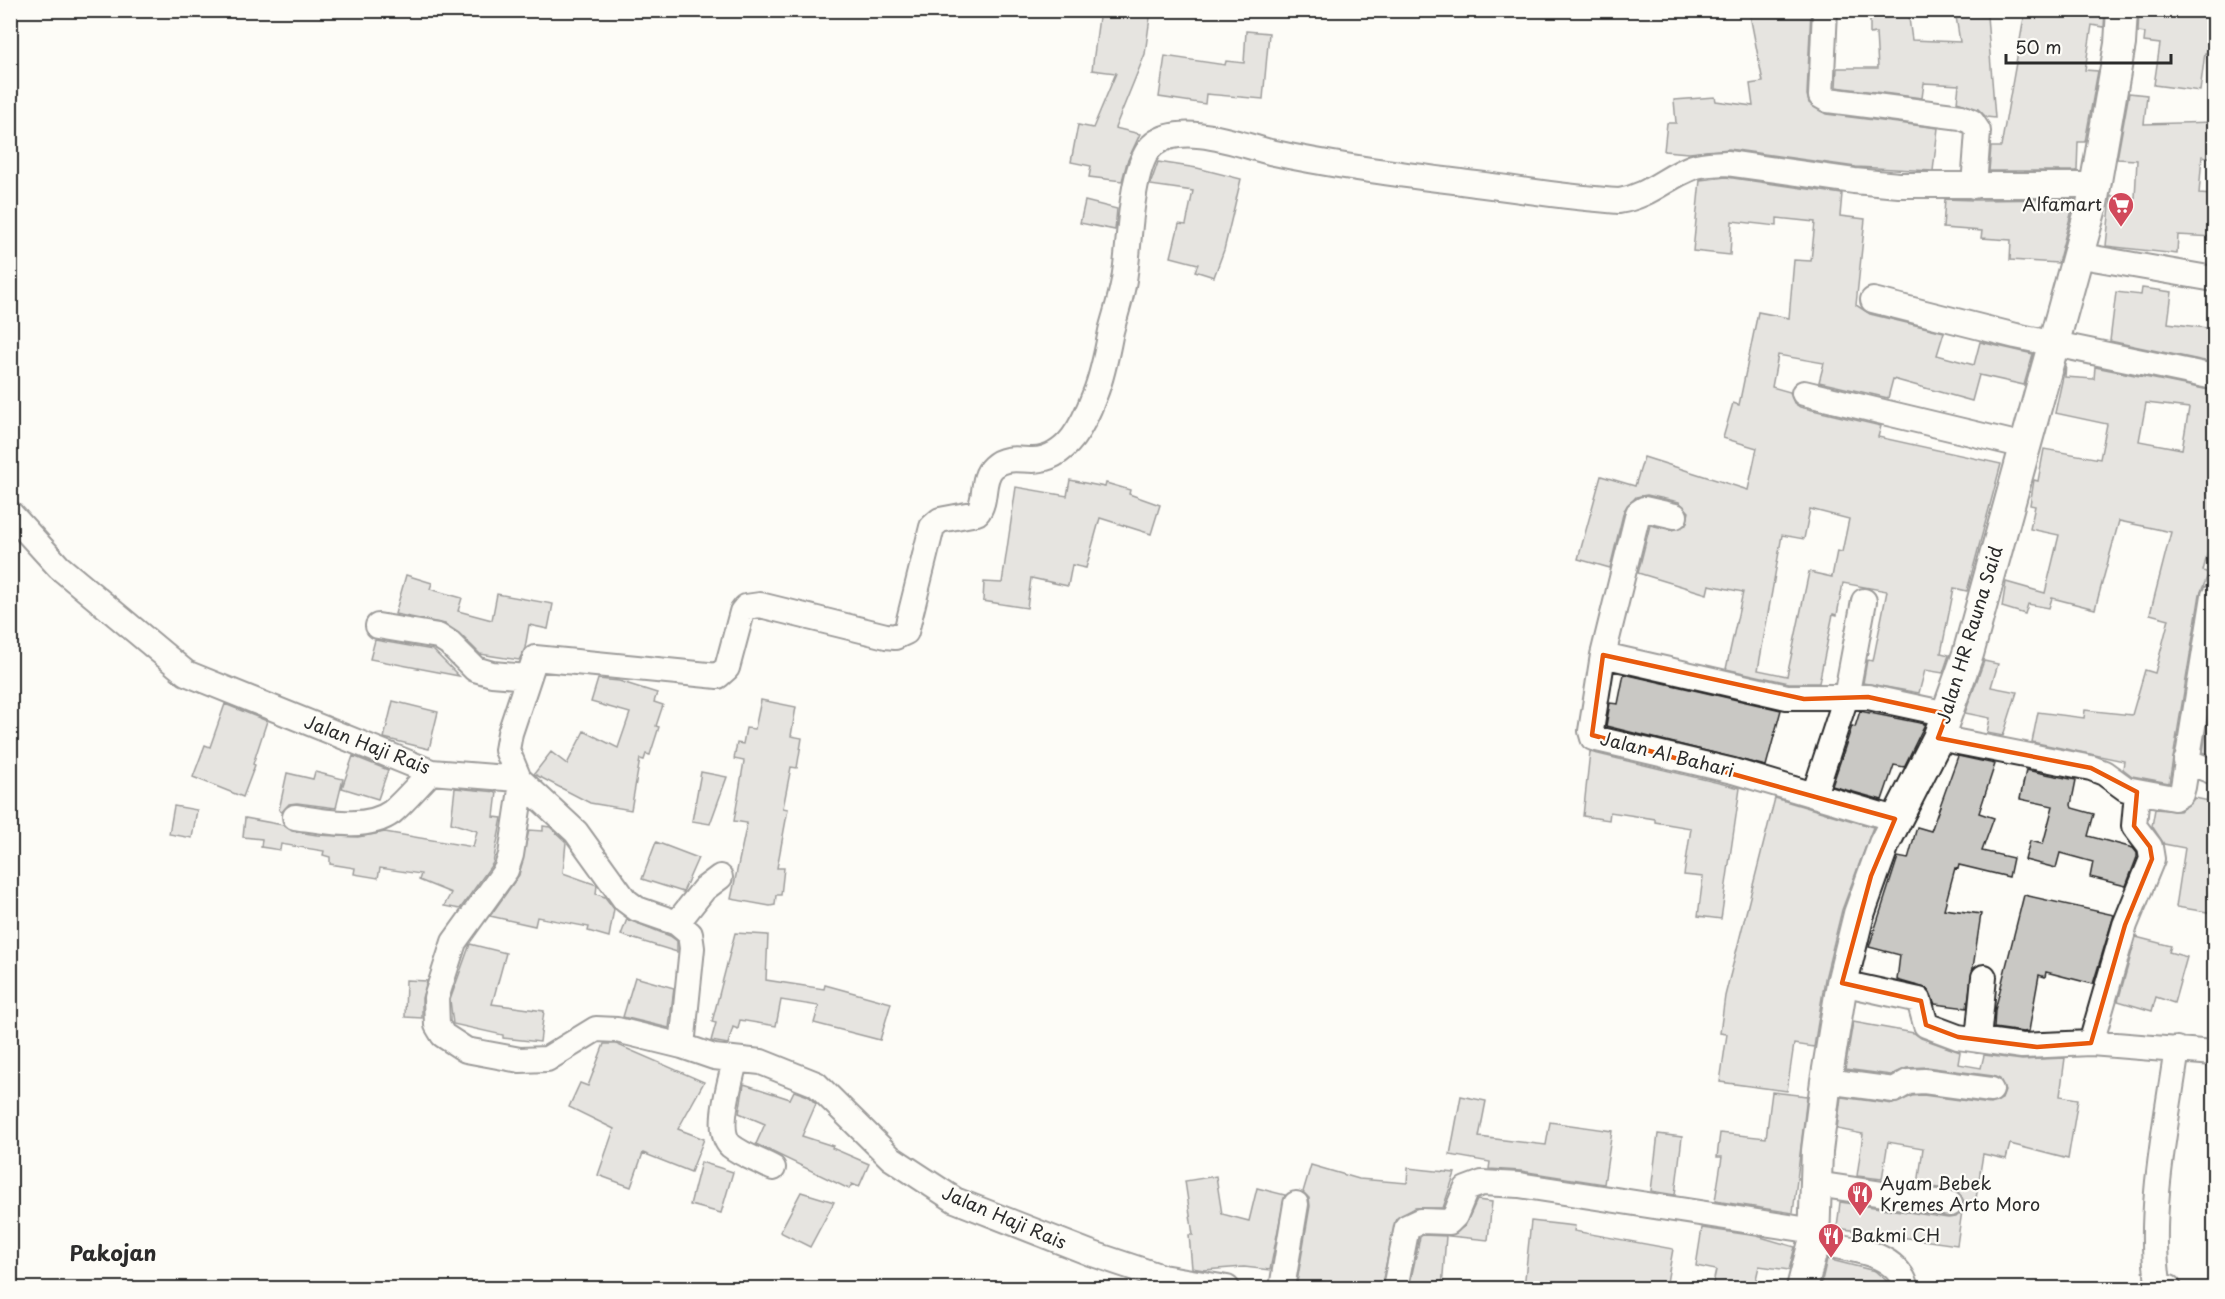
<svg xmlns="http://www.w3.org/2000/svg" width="2225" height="1299" font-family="'Playpen Sans',sans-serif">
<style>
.building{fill:#c9c8c4;stroke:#2b2b2b;stroke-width:1.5;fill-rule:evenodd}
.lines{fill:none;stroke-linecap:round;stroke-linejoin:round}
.minor-casing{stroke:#2b2b2b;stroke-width:28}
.major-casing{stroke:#2b2b2b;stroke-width:34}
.minor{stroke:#fdfcf7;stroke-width:24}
.major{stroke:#fdfcf7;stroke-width:30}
.marked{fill:none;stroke:#e8590c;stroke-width:4.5;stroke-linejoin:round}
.labels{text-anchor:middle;stroke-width:4.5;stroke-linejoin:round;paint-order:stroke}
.poi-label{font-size:18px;fill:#2b2b2b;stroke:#fdfcf7;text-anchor:start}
.street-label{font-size:18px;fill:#2b2b2b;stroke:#fdfcf7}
.quarter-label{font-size:21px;font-weight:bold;fill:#2b2b2b;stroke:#fdfcf7}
</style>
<rect width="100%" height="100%" fill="#fdfcf7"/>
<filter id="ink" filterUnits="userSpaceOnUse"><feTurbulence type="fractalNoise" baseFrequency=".0167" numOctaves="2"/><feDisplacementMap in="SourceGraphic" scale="12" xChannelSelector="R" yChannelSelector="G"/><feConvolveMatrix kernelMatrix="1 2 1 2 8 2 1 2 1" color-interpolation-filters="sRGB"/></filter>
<g filter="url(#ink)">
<path class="building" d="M1100 10H1151L1145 54 1115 128 1140 134 1127 162 1122 181 1089 177 1091 166 1071 162 1078 125 1093 128 1116 73 1092 70Z
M1749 10H1811L1807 95 1809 103 1826 114 1938 128 1933 171 1856 167 1729 149 1689 153 1664 151 1667 123H1676L1674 100 1715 97 1716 101 1753 106 1750 84 1763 82Z
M1955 10H1981V16H1987L1995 118 1986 117 1978 109 1957 102 1959 85 1924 83 1922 98 1836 87 1837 68H1878L1876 33 1870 34V13L1908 11 1912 40 1960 42Z
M2056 10H2105L2104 27 2092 25 2085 70 2098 71 2085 142H2078L2077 171H1989L1991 147H2001L2025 12 2055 17Z
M2139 10H2214V55L2205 53 2200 91 2154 85 2160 44 2144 42 2145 33 2138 32Z
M1246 31 1269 33 1263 99 1206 94 1205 104 1159 97 1165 56 1225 65 1226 61 1244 63Z
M2129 93 2147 95 2144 124 2214 122V158L2202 156 2199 194 2214 195V237L2178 235 2177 254 2106 246 2111 196 2135 198 2137 160 2117 159Z
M1158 162 1197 168 1241 179 1224 250 1214 277 1195 271 1198 264 1171 257 1179 224 1186 225 1193 191 1150 185Z
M1726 177 1842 194 1840 216 1865 219 1856 305 1870 314 1944 332 1937 355 1974 365 1980 342 2033 354 2024 385 1979 375 1972 401 1893 379 1888 398 1819 382 1824 363 1778 355 1772 387 1790 392 1794 403 1800 407 1881 426 1878 437 2001 464 1967 591 1954 588 1941 653 1949 655 1943 673 1925 670 1919 693 1863 683 1867 660 1873 661 1887 591 1843 583 1837 615 1833 614 1819 683H1789L1726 669 1743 592 1709 585 1707 594 1638 573 1650 525 1672 530 1686 525 1689 512 1679 502 1647 495 1636 497 1624 510 1610 568 1578 559 1601 476 1635 486 1644 457 1748 490 1757 448 1723 438 1733 403 1739 405 1758 312 1789 318 1794 260 1811 261 1815 222 1777 218V226L1732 221 1730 255 1693 251 1700 180ZM1810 509 1849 519 1842 552 1837 551 1832 577 1809 572 1787 676 1758 670 1782 535 1804 539Z
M1945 199 1974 200 2075 199 2058 263 2010 260 2011 240 1981 238 1982 231 1943 228Z
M1085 201 1117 209 1115 230 1080 223Z
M2142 288 2172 292 2168 323 2214 329V363L2110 341 2116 292 2141 295Z
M2066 363 2065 377 2094 379 2095 367 2214 391V539H2211L2203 571 2209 573 2200 594 2169 783 2132 776 2123 769 2124 761 2032 742 2038 712 2084 718 2085 710 2132 715 2145 670 2155 673 2169 619 2150 614 2171 532 2119 521 2095 609 2052 598 2049 608 2028 604 2025 614 2002 607 2006 582 2045 593 2059 535 2030 529 2035 506 2030 505 2034 480 2038 481 2044 449 2100 459 2107 424 2055 413ZM2146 403 2189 408 2182 449 2139 441Z
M1070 480 1105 487 1106 483 1130 490 1129 494 1160 505 1151 534 1100 518 1086 568 1072 565 1068 586 1031 578 1027 608 983 601 984 582 1002 583 1016 487 1067 496Z
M406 575 432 583 430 589 462 598 458 611 492 620 497 594 553 604 548 629 529 625 525 648 519 660 480 654 459 633 445 624 395 614Z
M375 640 433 650 459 676 370 659Z
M1984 661 1998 664 1991 687 2017 692 2003 736 1987 733 1990 718 1965 713Z
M1624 674 1781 710 1766 766 1606 726 1610 703 1618 704Z
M598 679 619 681 657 693 654 702 663 705 656 726 659 727 650 755 646 754 644 760 640 759 631 810 590 803 534 774 551 752 567 764 584 731 618 748 630 713 591 702Z
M2214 682V757L2203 752Z
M761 700 796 707 791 736 802 738 797 768 791 767 783 808 788 809 777 868H784L781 895H776L775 905 770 906 731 899 747 823 734 821 744 761 734 759 737 743 743 744 746 728 755 729Z
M393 701 438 712 429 749 384 738Z
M225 704 267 721 253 764 255 765 243 797 193 777 205 745 210 747Z
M1860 711 1925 724 1904 767 1894 765 1882 800 1832 786 1852 726 1855 727Z
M1590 752 1740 788 1721 919 1698 916 1703 877 1684 875 1691 828 1655 822V819L1610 812 1609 820 1583 816Z
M353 756 388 770 378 799 342 788Z
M1958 756 1995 764 1979 813 1994 818 1982 851 2013 858 2009 877 1959 865 1958 869 1955 868 1944 909 1981 914 1967 1008 1935 1004 1928 989 1897 980 1900 955 1869 947 1898 857 1908 859 1917 827 1931 831Z
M2026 770 2076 780 2071 805 2072 808 2094 814 2088 836 2133 848 2137 853V857L2126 886 2090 877 2093 862 2060 853 2056 868 2025 860 2030 841 2043 844 2053 806 2020 799Z
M315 772 343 779 336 808 297 803 289 804 282 812 279 810 287 773 313 779Z
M701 772 727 777 710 824 692 821Z
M455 788 497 792 494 817 502 818 493 863 460 909 444 906 451 893 419 880 421 874 380 868 378 878 354 874 355 868 330 864V857L323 855 324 851 281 844 280 850 261 847 262 839 243 837 245 818 283 825 292 831 317 835 358 837 385 832 473 847 477 831 451 823Z
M1775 798 1873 827 1842 910 1825 979 1814 1047 1794 1044 1787 1091 1720 1082 1727 1034 1720 1033 1725 996Z
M2195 798 2214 802V913L2176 907 2185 848 2164 844 2152 826 2155 809 2180 811Z
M174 806 197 810 192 838 169 834Z
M543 826 550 827 566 842 563 873 597 885 596 894 605 897 614 909 609 937 588 931 589 927 537 917 535 926 490 916 519 875 529 830 543 831Z
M656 842 698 858 683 892 642 879Z
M2024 895 2114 915 2093 984 2046 972 2045 977 2039 975 2029 1031 2023 1032 1994 1028 1995 1010Z
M627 919 670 936 677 941V952L621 935Z
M735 933 768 935 766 980 824 989 825 985 891 1003 880 1040 814 1023 819 1006 781 1000 776 1026 740 1020 738 1029 733 1027 728 1044 711 1041 716 1023 712 1022Z
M2136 937 2171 946 2169 952 2187 957 2174 1003 2156 997 2152 1011 2118 1001Z
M470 944 506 953 492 1004 544 1011 540 1042 503 1038V1035L453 1024 450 1000Z
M635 977 674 988 669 1028 623 1017Z
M406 980 427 981 422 998V1018L405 1017Z
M1853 1022 1914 1033 1921 1038 1960 1052 1958 1064 1981 1068 1984 1055 2022 1060 2065 1058 2060 1096 2078 1099 2068 1159 2010 1144 2006 1159 1983 1154 1975 1205 1964 1203 1959 1193 1953 1190 1918 1185 1923 1148 1888 1142 1882 1179 1857 1176 1863 1134 1837 1129 1841 1097 1893 1104 1912 1096 1923 1095 1990 1104 2002 1099 2005 1091 2000 1079 1993 1076 1926 1067 1907 1068 1891 1075 1845 1069Z
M604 1044H616L704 1082 678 1129 704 1139 691 1172 643 1153 631 1187 598 1175 614 1129 569 1107 580 1083 588 1086Z
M744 1084 790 1099 794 1091 808 1096 816 1104 802 1136 833 1146 832 1148 869 1164 859 1187 852 1184 849 1189 756 1144 765 1124 739 1113Z
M1772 1092 1807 1096 1793 1213 1715 1201 1722 1157H1717L1720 1133 1766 1138Z
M1461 1096 1486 1101 1479 1137 1546 1145 1550 1122 1612 1131 1604 1184 1521 1171 1489 1169 1490 1162 1450 1155Z
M1658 1134 1682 1137 1675 1195 1651 1191Z
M701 1162 733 1172 721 1213 690 1205Z
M1311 1165 1359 1179 1407 1183 1408 1168 1455 1173 1443 1208H1415L1396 1219 1381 1288H1296L1310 1206 1309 1198 1303 1192Z
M1216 1176 1222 1214 1249 1221 1257 1188 1285 1195 1270 1270 1244 1267 1204 1270 1192 1268 1189 1235H1193L1185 1181Z
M801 1192 834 1202 810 1247 780 1232Z
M1477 1200 1492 1202 1488 1240 1449 1236 1465 1226Z
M1840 1202 1948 1218 1956 1217 1962 1211 1957 1245 1837 1228Z
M1531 1221 1575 1226 1574 1231 1673 1249 1666 1288H1524Z
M1702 1228 1757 1236 1795 1247 1789 1270 1759 1266 1754 1288H1712L1716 1270 1696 1266Z
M1423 1235 1446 1236 1442 1288H1409L1420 1237Z
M1827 1259 1875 1271 1889 1283 1890 1288H1833L1821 1285Z"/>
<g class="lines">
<g class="minor-casing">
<path id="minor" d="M1825 10 1821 96 1828 100 1961 117 1972 122 1978 131 1974 186
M2076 255 2214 279
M1873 300 2016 336 2214 377
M1804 393 2025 446
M10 513 59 567 186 673 431 772 519 779 576 832 625 900 637 909 677 923 690 934 692 948 682 1046 714 1057 761 1062 816 1084 891 1158 955 1200 1090 1253 1162 1277 1227 1288
M1675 516 1644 509 1638 513 1603 655 1591 731 1593 738 1733 771 1895 819
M378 626 438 636 449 643 475 669 492 674 528 677
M1603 655 1787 697H1868L1947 714
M1938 738 2091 768 2104 773 2126 789 2174 798 2181 794 2183 787 2214 596
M2186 761 2214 772
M519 779 507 750 510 733 535 658 718 676 727 668 742 612 746 607 760 605 886 636 895 637 906 632 932 527 940 520 977 513C988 500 980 479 993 467 1005 456 1018 460 1033 460 1068 459 1084 423 1095 394 1103 374 1107 352 1111 331 1116 312 1123 292 1125 273 1130 243 1130 162 1154 144 1182 122 1239 144 1270 152 1338 167 1407 175 1476 184 1524 190 1571 198 1619 201 1650 196 1666 177 1693 167 1704 163 1716 164 1727 163L1854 181 1899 185H2097
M522 783 511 855 506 870 454 942 436 998 437 1025 443 1035 466 1050 520 1060 547 1059 596 1029 617 1030 682 1046
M1814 795 1846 697 1864 601
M295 817C324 821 367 831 392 812 406 800 418 785 431 772
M677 923 704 889 720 877
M1842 983 1919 1000 1926 1025 1958 1037 2022 1046 2091 1043 2214 1053
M1978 1040 1984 977
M2091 1043 2125 925 2152 859 2150 847 2134 826 2137 792
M735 1061C731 1081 714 1131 731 1146 742 1155 760 1161 773 1168
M1826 1081 1894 1090 1908 1082 1924 1081 1991 1090
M1816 1184 1950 1204
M1814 1242C1849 1250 1895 1249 1907 1288
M1282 1288 1296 1204
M1395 1288 1407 1227 1420 1221 1449 1222 1455 1216 1466 1189 1482 1183 1519 1185 1815 1231
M2169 1288 2159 1287C2146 1219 2167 1119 2177 1049"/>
</g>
<g class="major-casing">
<path id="major" d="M1802 1288 1814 1242 1817 1151 1826 1081 1842 983 1859 914 1884 844 1938 738 1968 654 2092 204 2120 44 2122 10"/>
</g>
<use href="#minor" class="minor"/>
<use href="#major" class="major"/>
</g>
</g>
<path d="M0 0H2225V1299H0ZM1603 655 1804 699 1868 697 1947 714 1938 738 2091 768 2137 792 2134 826 2150 847 2152 859 2125 925 2091 1043 2037 1047 1958 1037 1926 1025 1921 1001 1842 983 1871 876 1895 819 1592 735Z" fill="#fdfcf7" fill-opacity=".55" fill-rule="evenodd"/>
<path class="marked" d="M1603 655 1804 699 1868 697 1947 714 1938 738 2091 768 2137 792 2134 826 2150 847 2152 859 2125 925 2091 1043 2037 1047 1958 1037 1926 1025 1921 1001 1842 983 1871 876 1895 819 1592 735Z"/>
<defs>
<g id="supermarket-pin" transform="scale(1.35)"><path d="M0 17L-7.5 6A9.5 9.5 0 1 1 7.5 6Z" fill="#d1495b" stroke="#fdfcf7"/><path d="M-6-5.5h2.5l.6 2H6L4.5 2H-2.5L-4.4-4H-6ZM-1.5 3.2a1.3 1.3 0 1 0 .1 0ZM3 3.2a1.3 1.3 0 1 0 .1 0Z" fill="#fff"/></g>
<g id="restaurant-pin" transform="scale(1.35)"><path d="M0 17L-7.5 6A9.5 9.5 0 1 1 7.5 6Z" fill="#d1495b" stroke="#fdfcf7"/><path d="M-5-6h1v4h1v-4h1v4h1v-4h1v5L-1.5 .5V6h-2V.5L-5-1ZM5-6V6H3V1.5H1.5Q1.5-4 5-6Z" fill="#fff"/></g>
</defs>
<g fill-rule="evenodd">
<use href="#supermarket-pin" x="2121" y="205"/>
<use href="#restaurant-pin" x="1860" y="1194"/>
<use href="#restaurant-pin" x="1831" y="1236"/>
</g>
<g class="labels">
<g class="poi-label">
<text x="2102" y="211" text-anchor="end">Alfamart</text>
<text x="1880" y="1190">Ayam Bebek<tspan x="1880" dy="21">Kremes Arto Moro</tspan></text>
<text x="1850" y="1242">Bakmi CH</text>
</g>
<g class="street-label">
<text transform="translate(1970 635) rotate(-73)" y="6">Jalan HR Rauna Said</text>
<text transform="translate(367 745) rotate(21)" y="6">Jalan Haji Rais</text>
<text transform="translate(1667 755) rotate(14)" y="6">Jalan Al Bahari</text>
<text transform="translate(1004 1218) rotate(23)" y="6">Jalan Haji Rais</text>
</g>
<g class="quarter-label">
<text x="113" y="1261">Pakojan</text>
</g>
</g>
<rect width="2225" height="1299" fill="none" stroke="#fdfcf7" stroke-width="36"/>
<rect x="18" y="18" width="2189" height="1263" fill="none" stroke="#2b2b2b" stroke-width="2" filter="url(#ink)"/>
<path d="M2006 54v9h165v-9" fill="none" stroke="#2b2b2b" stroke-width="3"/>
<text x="2015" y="54" font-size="18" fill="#2b2b2b" stroke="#fdfcf7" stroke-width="4.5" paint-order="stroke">50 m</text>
</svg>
